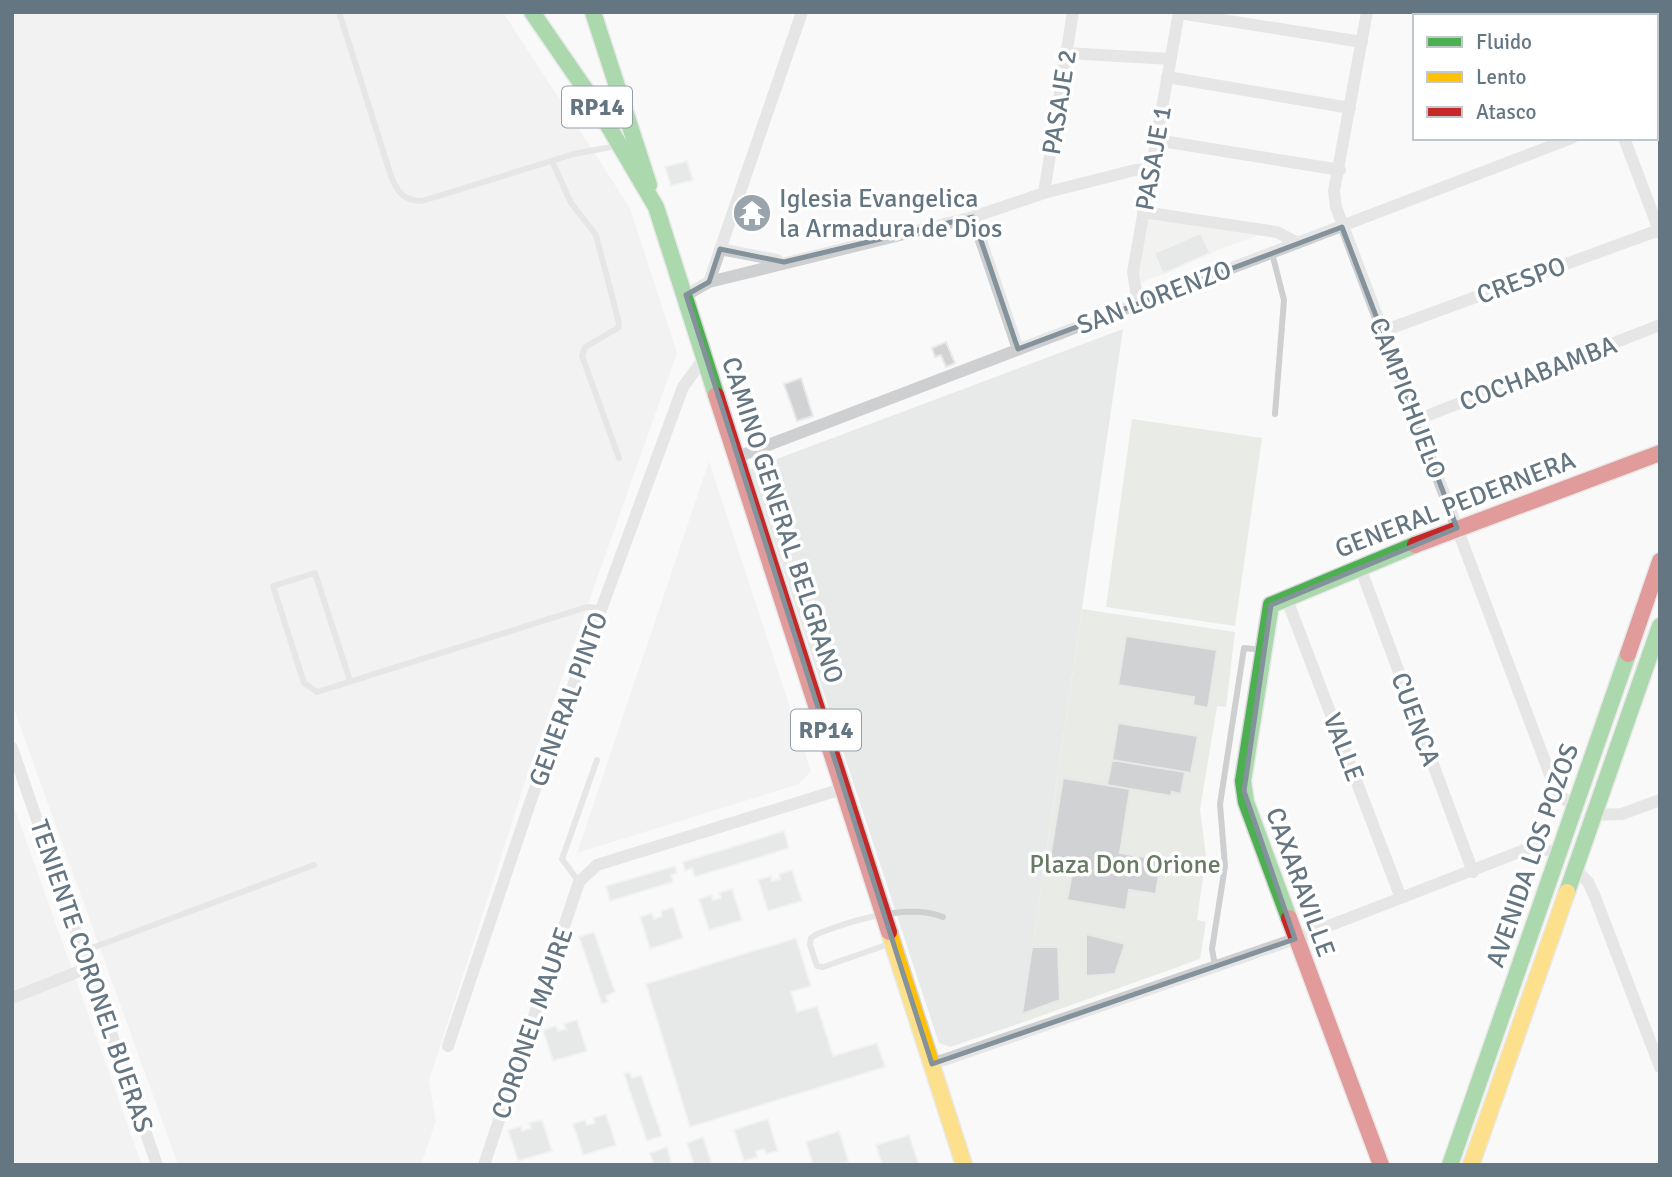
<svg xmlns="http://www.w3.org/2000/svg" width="1672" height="1177" font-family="Signika,sans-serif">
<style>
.built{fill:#e8e9e9}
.green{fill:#e8ebe6}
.building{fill:#d0d2d3;stroke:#e8e8e8;stroke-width:2}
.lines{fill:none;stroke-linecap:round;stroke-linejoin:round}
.fast-casing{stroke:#d5d6d7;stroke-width:19}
.slow-casing{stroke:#d5d6d7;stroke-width:19}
.jam-casing{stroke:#d5d6d7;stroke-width:19}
.lane{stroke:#cecfd0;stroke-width:6}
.street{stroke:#cecfd0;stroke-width:12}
.fast{stroke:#4caf50;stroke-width:16}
.slow{stroke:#ffc107;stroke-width:16}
.jam{stroke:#c62828;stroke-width:16}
.marked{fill:none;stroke:#84929c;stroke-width:5;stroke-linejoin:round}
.labels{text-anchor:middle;stroke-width:7;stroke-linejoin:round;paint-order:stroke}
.shield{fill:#fff;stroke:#939fa8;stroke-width:2}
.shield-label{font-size:24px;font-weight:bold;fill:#657683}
.street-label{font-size:26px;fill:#657683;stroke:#fff}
.poi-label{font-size:26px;fill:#657683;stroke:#fff;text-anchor:start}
.park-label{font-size:26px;fill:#687a64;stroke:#fff}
</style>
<rect width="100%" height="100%" fill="#f9f9f9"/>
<path class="built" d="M12 12H503L630 208 677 353 527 776 429 1081 436 1121 421 1165H178L12 704Z
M1123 329 1021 1023 950 1047 939 1043 750 469Z
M709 461 811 771 799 784 577 853Z
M12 801 142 1165H12Z"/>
<path class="green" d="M1147 217 1259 235 1210 253 1201 233 1154 253 1163 274 1142 282 1138 272Z
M1132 419 1262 438 1235 626 1106 607Z
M1082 609 1235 632 1226 707 1217 706 1200 810 1206 856 1197 920 1206 922 1200 959 1021 1023Z"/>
<path class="building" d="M687 161 693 180 671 186 665 167Z
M745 204 764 211 759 223 740 216Z
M1201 233 1210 253 1163 274 1154 253Z
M946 342 955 363 946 367 941 355 935 357 932 348Z
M801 378 813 416 797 421 784 384Z
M1126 636 1217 650 1208 708 1193 705 1194 697 1118 685Z
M1118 723 1198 736 1191 773 1112 760Z
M1112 760 1185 772 1181 794 1172 792 1171 796 1107 785Z
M1063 778 1130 789 1120 853 1161 860 1156 894 1129 890 1126 910 1067 900 1072 874 1048 870Z
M784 831 789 848 695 877 692 868 685 871 683 862Z
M675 866 677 873 671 875 673 882 610 901 606 886Z
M792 870 802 901 768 911 758 880 771 876 772 881 780 879 779 874Z
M732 889 742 920 709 930 699 899 711 895 713 900 721 898 719 893Z
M673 907 683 938 650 949 640 917 652 913 654 919 662 916 661 911Z
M594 932 615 992 606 996 608 1002 602 1004 579 937Z
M1086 934 1125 944 1115 974 1086 976Z
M796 938 811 986 791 992 797 1012 817 1006 833 1056 877 1043 885 1067 690 1127 646 984Z
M1032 947H1058L1060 1000 1022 1014Z
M577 1020 587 1051 553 1061 543 1030 556 1026 558 1031 566 1029 564 1024Z
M630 1072 632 1078 641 1075 662 1136 647 1141 624 1074Z
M606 1114 616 1145 583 1155 573 1124 585 1120 587 1125 595 1123 593 1118Z
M768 1119 778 1151 766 1154 764 1149 756 1151 757 1157 744 1161 734 1130Z
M542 1120 552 1151 518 1161 508 1130 521 1126 522 1131 531 1128 529 1123Z
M839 1131 849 1163 813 1165 806 1142Z
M909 1135 919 1165H882L876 1145Z
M703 1137 712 1165H694L687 1143Z
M667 1147 672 1165H654L650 1153Z"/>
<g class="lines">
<g class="fast-casing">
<path id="fast" d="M532 12 596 105 656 207 716 395
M593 12 649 185
M1567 892 1660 626
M1289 918 1246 802 1243 781 1271 605 1415 545
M1450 1165 1628 654"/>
</g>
<g class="slow-casing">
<path id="slow" d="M889 932 964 1165
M1471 1165 1567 892"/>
</g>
<g class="jam-casing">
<path id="jam" d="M716 395 889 932
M1415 545 1660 453
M1628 654 1660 561
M1289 918 1381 1165"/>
</g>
<path class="lane" d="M339 12 391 176C397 192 404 201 422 201L574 154 616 146
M552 161 571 203 596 235 619 323 618 328 585 347 582 356 619 458
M1272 253 1284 300 1275 414
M350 681 315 573 273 586 304 683 317 692 587 607 602 608
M579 882 562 859 597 760
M889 944 823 967 817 966 810 945 811 938 817 934C853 920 907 903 943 917
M84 951 314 865
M1215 966 1212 949 1225 866 1220 804 1244 648 1262 650"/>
<path class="street" d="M1367 12 1334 191 1336 207 1555 788 1561 797 1576 806
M1577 12 1578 16
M1179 13 1362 42
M1066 53 1171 59
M1167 77 1350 108
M1656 106 1660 105
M1624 138 1660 233
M1156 140 1340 170
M1044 193 1073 12
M1143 212 1277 232 1298 243
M973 217 1018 349
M720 249 777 260
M709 282 973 217 1044 193 1135 170 1151 169
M686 295 709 282 802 12
M1138 304 1133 272 1179 12
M1383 331 1659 230
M1416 420 1660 325
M737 457 1572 138
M1360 567 1473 872
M1286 597 1401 898
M12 748 157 1165
M1594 815 1622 814 1660 800
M1574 868 1588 882 1595 897 1660 1067
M12 998 90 967
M448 1046 531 800 683 387 704 358
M932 1064 1295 939 1532 847 1559 853
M484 1165 579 882 597 865 845 788"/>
<use href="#fast" class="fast"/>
<use href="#slow" class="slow"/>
<use href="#jam" class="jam"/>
</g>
<path d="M0 0H1672V1177H0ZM973 217 1018 349 1342 227 1457 528 1271 605 1244 791 1295 939 932 1064 686 295 709 282 720 249 784 262Z" fill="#f9f9f9" fill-opacity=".55" fill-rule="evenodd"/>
<path class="marked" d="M973 217 1018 349 1342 227 1457 528 1271 605 1244 791 1295 939 932 1064 686 295 709 282 720 249 784 262Z"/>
<defs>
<g id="temple-disc" transform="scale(2.0125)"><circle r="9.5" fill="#99a4ac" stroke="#fff"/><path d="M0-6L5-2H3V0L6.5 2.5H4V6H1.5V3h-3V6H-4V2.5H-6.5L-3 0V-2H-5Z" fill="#fff"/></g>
</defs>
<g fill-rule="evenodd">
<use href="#temple-disc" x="752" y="213"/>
</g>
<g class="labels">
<g class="shield">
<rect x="562" y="86.5" width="70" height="41" rx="5"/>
<rect x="791" y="709.5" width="70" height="41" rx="5"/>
</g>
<g class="shield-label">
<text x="597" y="115">RP14</text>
<text x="826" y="738">RP14</text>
</g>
<g class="street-label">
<text transform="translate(1059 102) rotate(-81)" y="9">PASAJE 2</text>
<text transform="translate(1153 158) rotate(-80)" y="9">PASAJE 1</text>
<text transform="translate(1521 280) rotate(-20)" y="9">CRESPO</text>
<text transform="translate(1154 297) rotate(-21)" y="9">SAN LORENZO</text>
<text transform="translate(1538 373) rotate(-21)" y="9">COCHABAMBA</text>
<text transform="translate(1408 398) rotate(69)" y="9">CAMPICHUELO</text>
<text transform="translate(1455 504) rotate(-21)" y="9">GENERAL PEDERNERA</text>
<text transform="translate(783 520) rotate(72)" y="9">CAMINO GENERAL BELGRANO</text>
<text transform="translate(568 699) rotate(-70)" y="9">GENERAL PINTO</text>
<text transform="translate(1416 719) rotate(70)" y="9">CUENCA</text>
<text transform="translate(1344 747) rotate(69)" y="9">VALLE</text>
<text transform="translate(1532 855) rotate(-71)" y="9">AVENIDA LOS POZOS</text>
<text transform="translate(1301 882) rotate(70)" y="9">CAXARAVILLE</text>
<text transform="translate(92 976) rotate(71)" y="9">TENIENTE CORONEL BUERAS</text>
<text transform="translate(532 1023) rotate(-71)" y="9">CORONEL MAURE</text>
</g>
<g class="poi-label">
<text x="779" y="207">Iglesia Evangelica<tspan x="779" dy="30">la Armadura de Dios</tspan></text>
</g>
<g class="park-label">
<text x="1125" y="873">Plaza Don Orione</text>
</g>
</g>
<rect width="1672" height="1177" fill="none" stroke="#657683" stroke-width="28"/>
<rect x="1413" y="14" width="245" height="126" fill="#ffffff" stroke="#c1c8cd" stroke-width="2"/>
<rect x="1427" y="37" width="35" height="10" fill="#4caf50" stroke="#c1c8cd" stroke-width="2"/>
<text x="1476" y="49" font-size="21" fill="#657683">Fluido</text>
<rect x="1427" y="72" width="35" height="10" fill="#ffc107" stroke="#c1c8cd" stroke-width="2"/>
<text x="1476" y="84" font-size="21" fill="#657683">Lento</text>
<rect x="1427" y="107" width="35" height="10" fill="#c62828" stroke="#c1c8cd" stroke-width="2"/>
<text x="1476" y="119" font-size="21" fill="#657683">Atasco</text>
</svg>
